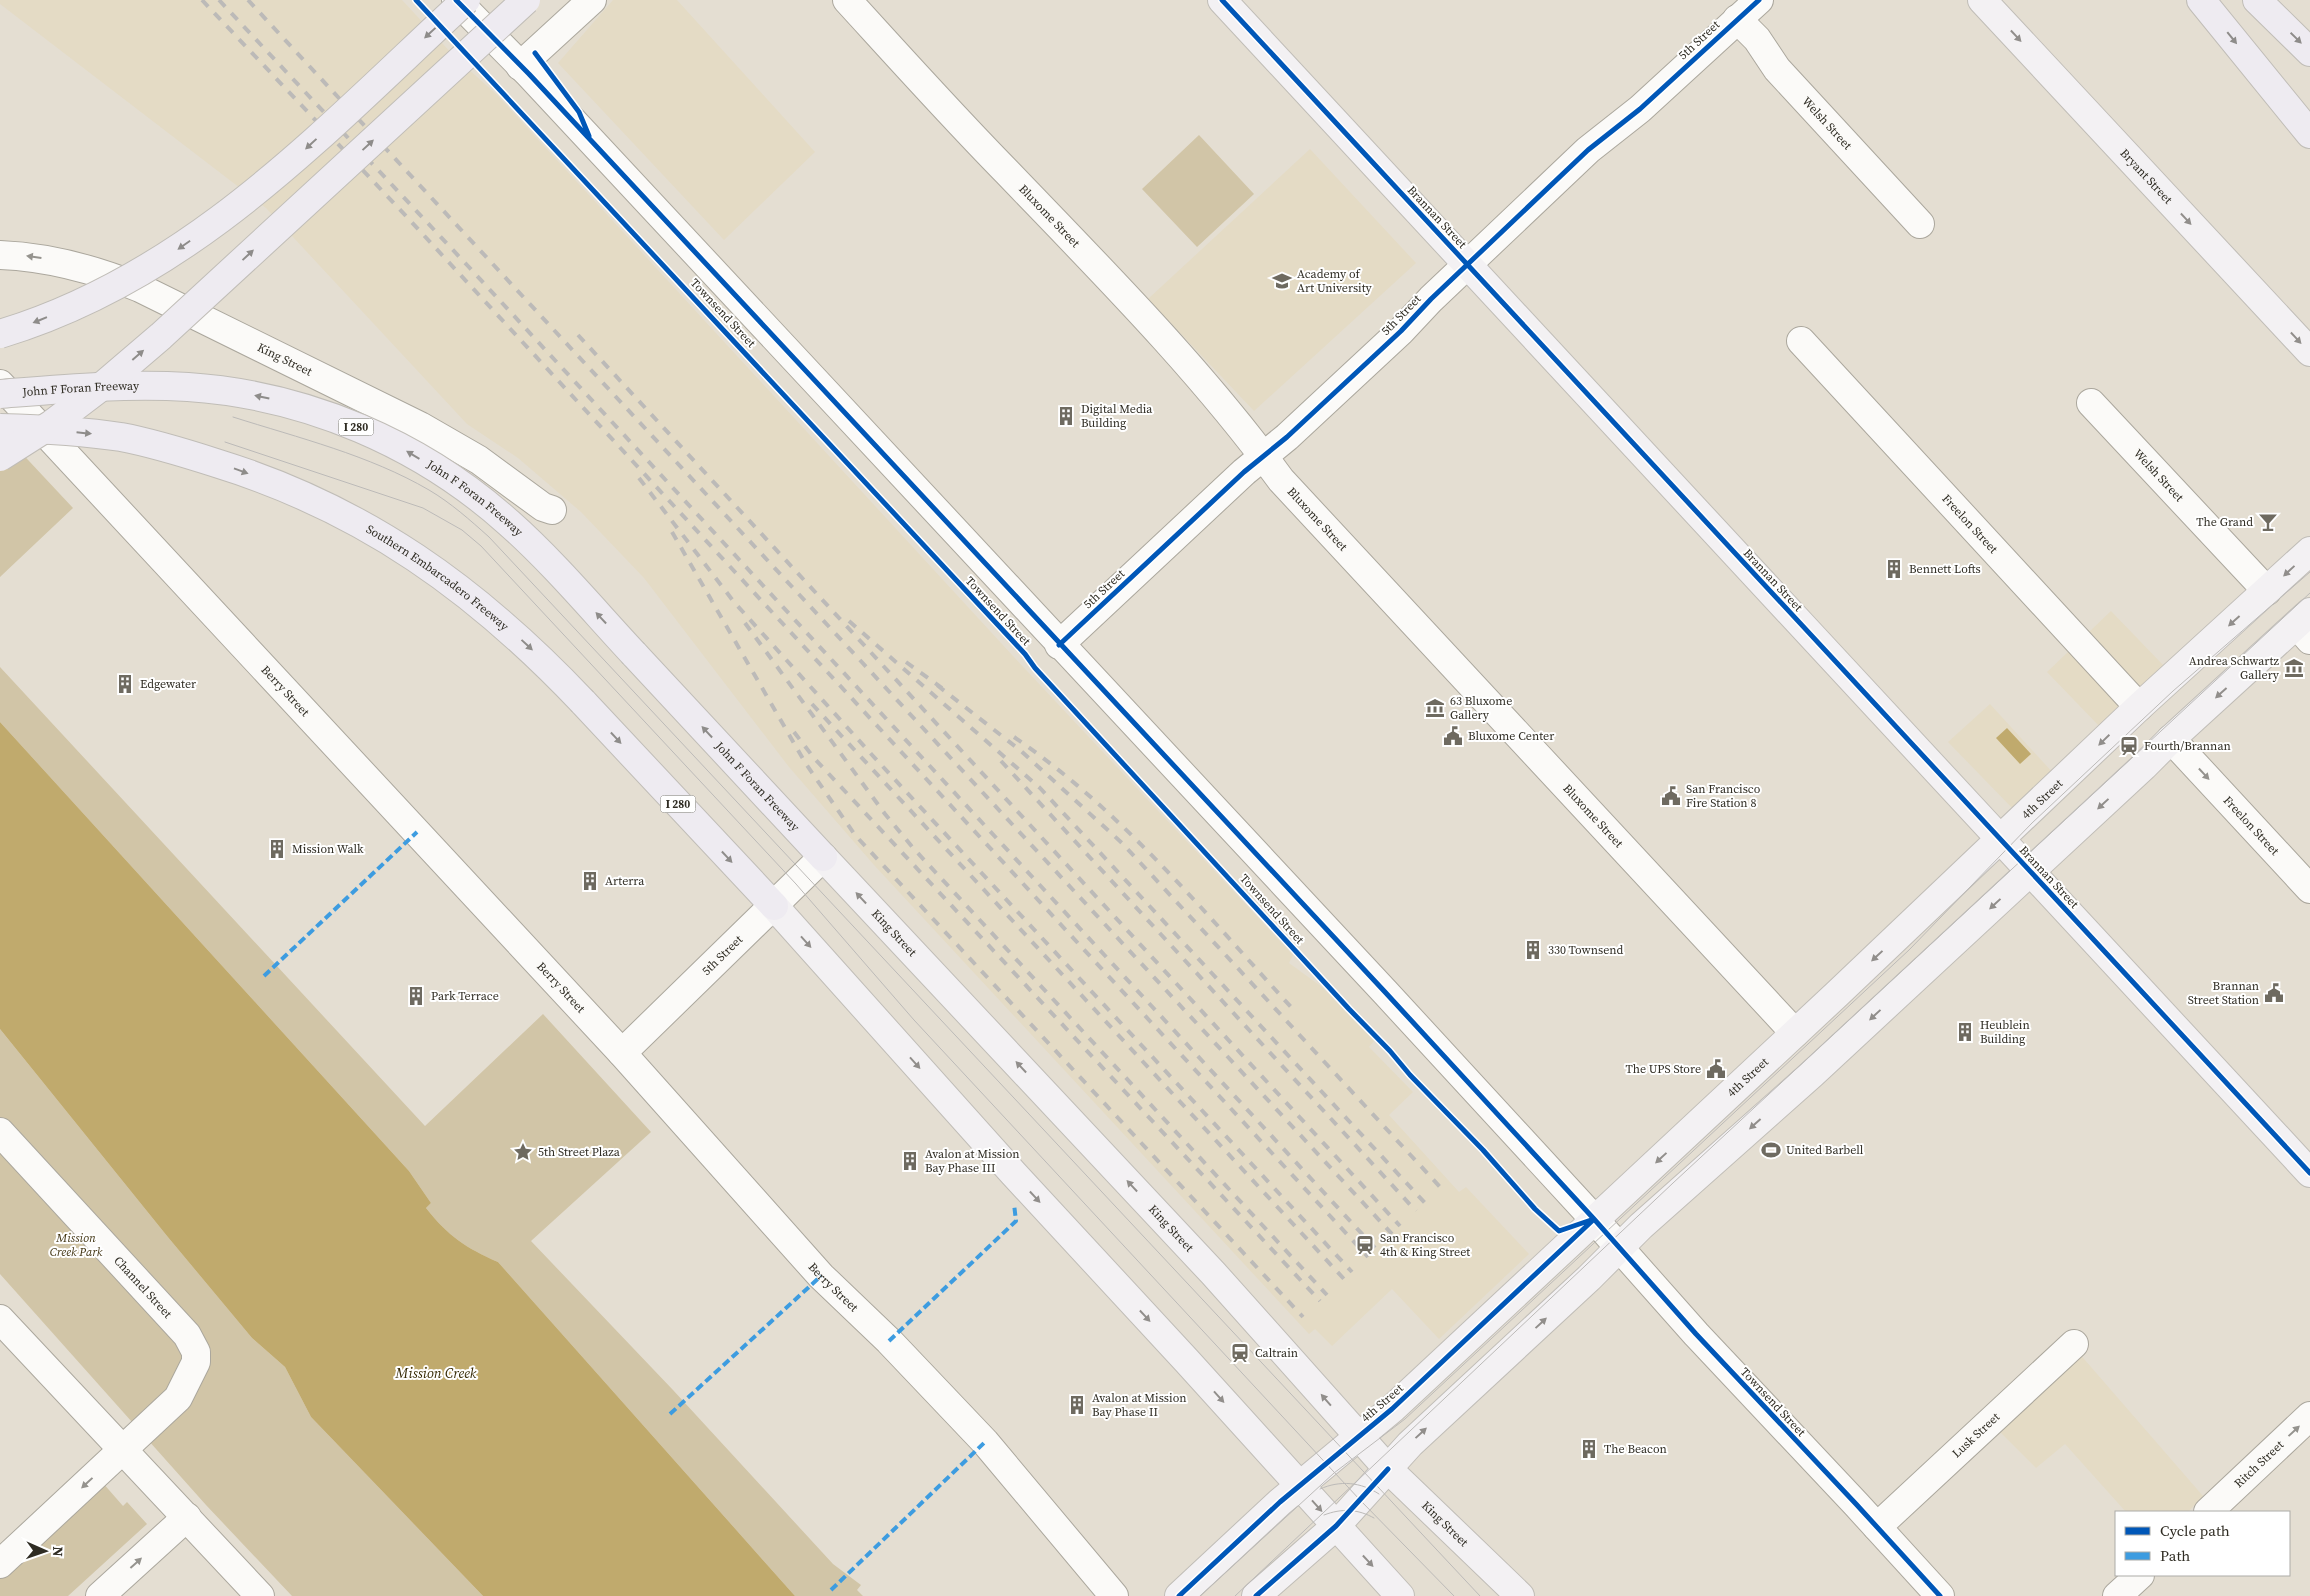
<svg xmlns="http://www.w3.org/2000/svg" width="2310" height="1596" font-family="'Source Serif 4',serif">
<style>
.built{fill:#e4dbc5}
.green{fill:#d1c5a7}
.water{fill:#c0aa6d}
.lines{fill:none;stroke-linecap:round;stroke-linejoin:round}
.minor-casing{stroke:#aba79d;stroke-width:30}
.major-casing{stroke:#c0bdb7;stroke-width:30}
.highway-casing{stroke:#c0bdb7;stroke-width:30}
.minor{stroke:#fbfaf8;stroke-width:28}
.major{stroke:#f3f1f3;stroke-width:28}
.highway{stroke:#eeebf1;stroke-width:28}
.tram{stroke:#bcbab8;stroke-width:1}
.rail{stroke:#bcbab8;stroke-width:4;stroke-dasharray:9 9;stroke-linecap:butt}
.highway-bridge-casing{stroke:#c0bdb7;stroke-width:30;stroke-linecap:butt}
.highway-bridge{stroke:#eeebf1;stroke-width:28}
.quiet{stroke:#3d9ce0;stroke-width:4;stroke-dasharray:8 4;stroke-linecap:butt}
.cycleway-casing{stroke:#fff;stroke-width:8}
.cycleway{stroke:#0057b8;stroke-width:5}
.oneway{fill:#8e8c8a}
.oneway2{fill:#918e8b}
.oneway3{fill:#95938e}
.labels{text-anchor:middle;stroke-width:4;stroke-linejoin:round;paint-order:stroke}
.shield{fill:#fff;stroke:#6d6b65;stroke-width:1}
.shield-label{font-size:11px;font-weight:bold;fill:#2f2c23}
.street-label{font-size:12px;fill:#2f2c23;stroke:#fff}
.poi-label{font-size:12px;fill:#2f2c23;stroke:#fff;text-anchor:start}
.park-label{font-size:12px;font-style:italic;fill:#403310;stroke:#fff}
.water-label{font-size:14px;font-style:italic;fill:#352904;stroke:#fff}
</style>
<rect width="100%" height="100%" fill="#e4ded2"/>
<path class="built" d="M0 0H402L455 57 497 95 1013 656 1293 955 1289 963 1322 987 1374 1041 1369 1047 1413 1092 1389 1115 1459 1192 1466 1187 1529 1254 1439 1339 1392 1289 1332 1346 1315 1329 1309 1334 874 865 789 767 644 578 581 512 518 458 467 424 266 208 0 4Z
M613 0H677L815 152 724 240 558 63Z
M1310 149 1416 263 1254 411 1148 299Z
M2111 611 2164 666 2101 728 2047 672Z
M1990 704 2054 774 2015 811 1948 742Z
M2078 1352 2203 1496 2188 1512H2126L2065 1444 2036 1468 1997 1429Z"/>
<path class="green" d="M1199 135 1254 194 1197 247 1142 189Z
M0 430 73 508 0 577Z
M0 667 425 1126 543 1014 651 1132 531 1241 673 1390 833 1564 861 1585 857 1590 863 1596H795L498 1262C466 1248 448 1236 426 1208L431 1203 409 1171 0 722Z
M0 1029 167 1236 252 1338 285 1367 311 1417 483 1596H292L206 1505 0 1274Z
M102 1482 123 1506 127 1502 147 1524 68 1596H0V1575Z"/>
<path class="water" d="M0 722 409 1171 431 1203 426 1208C448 1236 466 1248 498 1262L795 1596H483L311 1417 285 1367 252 1338 167 1236 0 1029Z
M2007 728 2031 754 2020 764 1996 738Z"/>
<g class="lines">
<g class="minor-casing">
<g id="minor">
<path d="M456 0 529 74 1385 992 1594 1219 1696 1334 1856 1504 1940 1596"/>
<path id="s1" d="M847 0C900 58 952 116 1007 172 1102 271 1200 369 1281 480L1795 1033"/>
<path id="s2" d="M1737 19 1757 39 1777 69 1920 224"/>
<path d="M520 66 592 0"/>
<path id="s3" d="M0 255C50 257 94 269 140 288L420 426 479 460 543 507 552 510"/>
<path id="s4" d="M1801 341 2139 707"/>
<path id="s5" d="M0 384 622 1053 821 1276 889 1341 985 1442 1114 1596"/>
<path id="s6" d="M2091 403 2267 591"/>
<path d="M2297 625 2310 640"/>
<path d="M1059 645 1244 472 1287 437 1401 331 1431 299 1588 150 1640 109 1759 0"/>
<path id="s7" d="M2171 739 2310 889"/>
<path id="s8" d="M622 1053 823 857"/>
<path id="s9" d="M0 1132 187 1335 196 1352V1362L178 1398 0 1564"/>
<path d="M0 1319 260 1596"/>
<path id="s10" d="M2208 1512 2310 1416"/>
<path id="s11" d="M1877 1527 2074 1344"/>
<path d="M100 1596 187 1517"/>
<path d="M2117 1596 2140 1575"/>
</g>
</g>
<g class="major-casing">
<g id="major">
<path d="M1222 0 2310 1173"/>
<path id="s12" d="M1982 0 2310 352"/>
<path id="s13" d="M823 857 1213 1273 1388 1469 1520 1596"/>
<path d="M774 906 1013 1173 1186 1360 1400 1596"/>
<path id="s14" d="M1179 1596 1280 1502 1392 1409 1837 994 2139 707 2310 551"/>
<path d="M1256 1596 1336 1526 1410 1444 1589 1278 1641 1226 1812 1074 2144 766 2171 739 2310 612"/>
</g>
</g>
<g class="highway-casing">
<g id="highway">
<path d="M2201 0 2310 134"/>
<path d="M2257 0 2310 52"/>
<path id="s15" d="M634 654 823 857"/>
<path d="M583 702 774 906"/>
</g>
</g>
<use href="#minor" class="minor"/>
<use href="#major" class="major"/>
<use href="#highway" class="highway"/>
<path class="tram" d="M233 417C299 438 369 455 429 490 451 503 470 520 489 537L1480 1596
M225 442 423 508 462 530 481 546 796 884 914 1020 1360 1500 1454 1596
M1320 1489C1340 1480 1361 1482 1379 1494
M1324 1515C1342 1508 1358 1509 1374 1518
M1200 1596 1334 1473 1405 1419 1909 950 2032 823 2173 691 2310 572
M1235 1596 1673 1183 2310 593"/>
<path class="rail" d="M202 0 406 216 1368 1257
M219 0 467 265 1376 1249
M248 0 1392 1234
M578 335 1400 1226
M639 478 734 602 873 756 1352 1272
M672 532 806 764 855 835 1303 1317
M849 621 1040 788 1425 1203
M745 623 885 814 914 849 1327 1295
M906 662 942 688
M937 685 1021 751 1122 843 1441 1188
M812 704 1344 1279
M794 732 814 758 1320 1301
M1014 737C1121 810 1204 912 1291 1007
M1001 761 1416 1211"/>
<g class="highway-bridge-casing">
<g id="highway-bridge">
<path d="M0 334C192 276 323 132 466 0"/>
<path id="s16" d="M0 394C62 389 126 383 188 387 307 395 421 444 509 523 554 563 593 610 634 654"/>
<path id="s17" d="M0 428C40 429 81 431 121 437 153 443 185 453 216 463 365 509 477 590 583 702"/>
<path d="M0 457 52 424 106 383 161 336 526 0"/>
</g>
</g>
<use href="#highway-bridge" class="highway-bridge"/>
<path class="quiet" d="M264 976 417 832
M889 1341 1016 1221 1014 1204
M670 1414 821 1276
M831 1590 985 1442"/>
<g class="cycleway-casing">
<path id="cycleway" d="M416 0 1025 654 1035 668 1349 1009 1390 1051 1410 1075 1483 1150 1535 1209 1559 1231 1594 1219
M456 0 529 74 1385 992 1594 1219 1696 1334 1856 1504 1940 1596
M1222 0 2310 1173
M535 53 579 112 589 136
M1059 645 1244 472 1287 437 1401 331 1431 299 1588 150 1640 109 1759 0
M1179 1596 1280 1502 1392 1409 1592 1221
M1256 1596 1336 1526 1388 1469"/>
</g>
<use href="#cycleway" class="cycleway"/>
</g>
<defs><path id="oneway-solid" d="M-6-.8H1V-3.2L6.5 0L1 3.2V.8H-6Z" transform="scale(1.25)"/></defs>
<g class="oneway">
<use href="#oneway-solid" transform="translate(430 33) rotate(137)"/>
<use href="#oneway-solid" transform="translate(2232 38) rotate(51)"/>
<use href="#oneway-solid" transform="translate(2296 38) rotate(44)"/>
<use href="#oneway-solid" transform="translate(311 144) rotate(137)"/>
<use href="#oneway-solid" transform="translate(368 145) rotate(-43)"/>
<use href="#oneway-solid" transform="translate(184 245) rotate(145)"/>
<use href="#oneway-solid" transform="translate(248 255) rotate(-43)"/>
<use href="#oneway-solid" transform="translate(40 320) rotate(158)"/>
<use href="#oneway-solid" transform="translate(138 355) rotate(-41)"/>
<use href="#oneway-solid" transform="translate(262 397) rotate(-168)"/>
<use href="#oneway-solid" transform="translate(84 433) rotate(6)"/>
<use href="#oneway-solid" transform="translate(413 455) rotate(-149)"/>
<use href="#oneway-solid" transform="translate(241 471) rotate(20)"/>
<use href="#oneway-solid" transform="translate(601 618) rotate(-133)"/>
<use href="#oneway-solid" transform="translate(527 645) rotate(43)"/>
<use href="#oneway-solid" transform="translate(707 732) rotate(-133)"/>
<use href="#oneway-solid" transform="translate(616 738) rotate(47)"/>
<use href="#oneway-solid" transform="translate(727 857) rotate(47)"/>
</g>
<g class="oneway2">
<use href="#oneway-solid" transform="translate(2016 36) rotate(47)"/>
<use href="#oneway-solid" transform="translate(2186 219) rotate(47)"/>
<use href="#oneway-solid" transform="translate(2296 338) rotate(47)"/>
<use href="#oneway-solid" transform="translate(2289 571) rotate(137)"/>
<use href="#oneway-solid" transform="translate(2234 621) rotate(138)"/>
<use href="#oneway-solid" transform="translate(2221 693) rotate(138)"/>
<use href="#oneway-solid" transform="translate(2104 740) rotate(136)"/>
<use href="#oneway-solid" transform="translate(2103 804) rotate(137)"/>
<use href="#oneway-solid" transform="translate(861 898) rotate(-133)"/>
<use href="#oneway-solid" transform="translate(1995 904) rotate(137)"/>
<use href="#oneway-solid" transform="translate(806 942) rotate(48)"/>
<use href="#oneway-solid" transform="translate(1877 956) rotate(137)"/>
<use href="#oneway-solid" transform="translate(1875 1015) rotate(137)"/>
<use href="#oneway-solid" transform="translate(915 1063) rotate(48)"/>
<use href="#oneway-solid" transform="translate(1021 1067) rotate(-133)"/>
<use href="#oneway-solid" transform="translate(1755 1124) rotate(138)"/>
<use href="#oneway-solid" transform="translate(1661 1158) rotate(137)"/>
<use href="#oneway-solid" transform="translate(1132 1186) rotate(-133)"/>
<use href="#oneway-solid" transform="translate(1035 1197) rotate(47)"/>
<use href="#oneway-solid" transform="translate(1145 1316) rotate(47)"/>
<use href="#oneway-solid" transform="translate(1541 1323) rotate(-43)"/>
<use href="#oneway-solid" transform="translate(1219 1397) rotate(48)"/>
<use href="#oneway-solid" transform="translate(1326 1400) rotate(-131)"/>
<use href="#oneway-solid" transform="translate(1421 1433) rotate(-43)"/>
<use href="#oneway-solid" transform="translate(1317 1506) rotate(48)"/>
<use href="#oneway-solid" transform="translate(1368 1561) rotate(47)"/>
</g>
<g class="oneway3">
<use href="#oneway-solid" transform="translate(34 257) rotate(-172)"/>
<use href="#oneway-solid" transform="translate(2204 774) rotate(47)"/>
<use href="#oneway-solid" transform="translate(2294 1431) rotate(-43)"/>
<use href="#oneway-solid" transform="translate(87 1483) rotate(137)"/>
<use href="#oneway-solid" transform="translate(136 1563) rotate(-42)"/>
</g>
<defs>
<g id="university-bare" transform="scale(1.5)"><path d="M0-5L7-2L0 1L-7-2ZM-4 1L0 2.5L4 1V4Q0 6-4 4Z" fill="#6e6a60" stroke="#fff" stroke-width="2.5" paint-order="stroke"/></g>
<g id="building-bare" transform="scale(1.5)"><path d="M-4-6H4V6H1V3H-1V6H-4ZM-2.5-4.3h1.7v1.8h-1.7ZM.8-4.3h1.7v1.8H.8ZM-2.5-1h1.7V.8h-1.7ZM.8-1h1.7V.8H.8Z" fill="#6e6a60" stroke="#fff" stroke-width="2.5" paint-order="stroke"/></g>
<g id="bar-bare" transform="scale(1.5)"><path d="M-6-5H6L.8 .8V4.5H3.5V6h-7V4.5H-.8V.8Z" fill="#6e6a60" stroke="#fff" stroke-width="2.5" paint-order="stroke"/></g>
<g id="museum-bare" transform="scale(1.5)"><path d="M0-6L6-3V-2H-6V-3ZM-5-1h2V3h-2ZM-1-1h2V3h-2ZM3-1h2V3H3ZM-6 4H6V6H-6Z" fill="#6e6a60" stroke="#fff" stroke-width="2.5" paint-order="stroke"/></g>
<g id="civic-bare" transform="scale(1.5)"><path d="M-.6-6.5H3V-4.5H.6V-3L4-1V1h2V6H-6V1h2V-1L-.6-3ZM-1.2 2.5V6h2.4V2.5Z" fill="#6e6a60" stroke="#fff" stroke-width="2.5" paint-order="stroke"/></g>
<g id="station-bare" transform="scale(1.5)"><path d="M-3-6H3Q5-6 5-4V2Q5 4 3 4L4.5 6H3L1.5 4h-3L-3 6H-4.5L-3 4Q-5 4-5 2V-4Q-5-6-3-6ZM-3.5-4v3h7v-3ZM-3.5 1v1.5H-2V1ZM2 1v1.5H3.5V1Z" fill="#6e6a60" stroke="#fff" stroke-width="2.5" paint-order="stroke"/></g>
<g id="stadium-bare" transform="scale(1.5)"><path d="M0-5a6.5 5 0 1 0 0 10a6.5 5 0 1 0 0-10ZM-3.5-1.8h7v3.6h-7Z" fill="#6e6a60" stroke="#fff" stroke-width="2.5" paint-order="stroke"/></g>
<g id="sight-bare" transform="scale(1.5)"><path d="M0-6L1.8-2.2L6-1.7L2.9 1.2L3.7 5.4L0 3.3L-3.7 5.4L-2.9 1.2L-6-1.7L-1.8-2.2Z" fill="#6e6a60" stroke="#fff" stroke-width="2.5" paint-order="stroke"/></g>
</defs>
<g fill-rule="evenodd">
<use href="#university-bare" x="1282" y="281"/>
<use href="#building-bare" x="1066" y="416"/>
<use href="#bar-bare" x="2268" y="522"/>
<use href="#building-bare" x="1894" y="569"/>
<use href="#museum-bare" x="2294" y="668"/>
<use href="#building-bare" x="125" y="684"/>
<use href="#museum-bare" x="1435" y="708"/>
<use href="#civic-bare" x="1453" y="736"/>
<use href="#station-bare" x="2129" y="746"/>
<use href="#civic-bare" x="1671" y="796"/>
<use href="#building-bare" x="277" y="849"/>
<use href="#building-bare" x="590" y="881"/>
<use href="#building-bare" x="1533" y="950"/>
<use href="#civic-bare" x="2274" y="993"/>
<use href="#building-bare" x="416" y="996"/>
<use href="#building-bare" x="1965" y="1032"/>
<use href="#civic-bare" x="1716" y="1069"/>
<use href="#stadium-bare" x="1771" y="1150"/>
<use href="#sight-bare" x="523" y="1152"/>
<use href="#building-bare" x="910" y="1161"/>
<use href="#station-bare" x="1365" y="1245"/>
<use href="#station-bare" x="1240" y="1353"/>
<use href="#building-bare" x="1077" y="1405"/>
<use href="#building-bare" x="1589" y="1449"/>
</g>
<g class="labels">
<g class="shield">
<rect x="338.5" y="418.5" width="35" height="17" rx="4"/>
<rect x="660.5" y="795.5" width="35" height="17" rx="4"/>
</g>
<g class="shield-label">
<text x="356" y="431">I 280</text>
<text x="678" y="808">I 280</text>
</g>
<g class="street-label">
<text transform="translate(1699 40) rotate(-43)" y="4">5th Street</text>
<text dy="4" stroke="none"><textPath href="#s2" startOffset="138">Welsh Street</textPath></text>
<text dy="4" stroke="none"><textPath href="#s12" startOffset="241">Bryant Street</textPath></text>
<text dy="4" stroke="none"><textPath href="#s1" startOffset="296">Bluxome Street</textPath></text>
<text transform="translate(1437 217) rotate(47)" y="4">Brannan Street</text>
<text transform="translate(723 313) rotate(47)" y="4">Townsend Street</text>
<text transform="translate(1401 315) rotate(-46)" y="4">5th Street</text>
<text dy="4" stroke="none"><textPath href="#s3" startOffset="306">King Street</textPath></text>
<text dy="4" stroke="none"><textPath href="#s16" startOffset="81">John F Foran Freeway</textPath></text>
<text dy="4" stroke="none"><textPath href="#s6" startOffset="99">Welsh Street</textPath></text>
<text dy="4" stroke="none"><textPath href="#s16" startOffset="501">John F Foran Freeway</textPath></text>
<text dy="4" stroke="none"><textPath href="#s1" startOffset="701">Bluxome Street</textPath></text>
<text dy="4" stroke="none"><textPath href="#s4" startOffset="249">Freelon Street</textPath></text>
<text dy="4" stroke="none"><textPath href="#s17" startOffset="471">Southern Embarcadero Freeway</textPath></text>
<text transform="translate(1773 580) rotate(47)" y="4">Brannan Street</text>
<text transform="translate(1104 589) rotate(-43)" y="4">5th Street</text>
<text transform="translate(998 611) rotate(47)" y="4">Townsend Street</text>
<text dy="4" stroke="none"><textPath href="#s5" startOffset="419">Berry Street</textPath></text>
<text dy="4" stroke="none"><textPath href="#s15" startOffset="181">John F Foran Freeway</textPath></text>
<text dy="4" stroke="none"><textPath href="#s14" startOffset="1175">4th Street</textPath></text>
<text dy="4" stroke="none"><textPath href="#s1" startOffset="1106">Bluxome Street</textPath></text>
<text dy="4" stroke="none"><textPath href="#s7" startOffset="118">Freelon Street</textPath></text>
<text transform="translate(2049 877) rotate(47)" y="4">Brannan Street</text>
<text transform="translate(1272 909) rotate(48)" y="4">Townsend Street</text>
<text dy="4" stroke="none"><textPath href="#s13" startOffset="104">King Street</textPath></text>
<text dy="4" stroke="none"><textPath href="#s8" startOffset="140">5th Street</textPath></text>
<text dy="4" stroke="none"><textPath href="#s5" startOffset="824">Berry Street</textPath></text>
<text dy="4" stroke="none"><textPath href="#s14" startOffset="770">4th Street</textPath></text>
<text dy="4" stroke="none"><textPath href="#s13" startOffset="509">King Street</textPath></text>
<text dy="4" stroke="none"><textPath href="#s5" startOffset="1229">Berry Street</textPath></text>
<text dy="4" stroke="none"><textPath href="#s9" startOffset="211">Channel Street</textPath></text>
<text transform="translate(1773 1402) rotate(47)" y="4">Townsend Street</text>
<text transform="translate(1382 1403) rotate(-41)" y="4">4th Street</text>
<text dy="4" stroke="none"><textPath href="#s11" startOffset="135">Lusk Street</textPath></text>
<text dy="4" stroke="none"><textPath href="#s10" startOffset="70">Ritch Street</textPath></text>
<text dy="4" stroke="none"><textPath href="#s13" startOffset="912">King Street</textPath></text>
</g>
<g class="poi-label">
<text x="1297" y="278">Academy of<tspan x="1297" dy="14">Art University</tspan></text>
<text x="1081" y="413">Digital Media<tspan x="1081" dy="14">Building</tspan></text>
<text x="2253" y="526" text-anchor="end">The Grand</text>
<text x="1909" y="573">Bennett Lofts</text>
<text x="2279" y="665" text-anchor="end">Andrea Schwartz<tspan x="2279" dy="14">Gallery</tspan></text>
<text x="140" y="688">Edgewater</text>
<text x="1450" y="705">63 Bluxome<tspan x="1450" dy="14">Gallery</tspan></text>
<text x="1468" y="740">Bluxome Center</text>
<text x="2144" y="750">Fourth/Brannan</text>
<text x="1686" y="793">San Francisco<tspan x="1686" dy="14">Fire Station 8</tspan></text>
<text x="292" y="853">Mission Walk</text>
<text x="605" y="885">Arterra</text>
<text x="1548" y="954">330 Townsend</text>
<text x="2259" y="990" text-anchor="end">Brannan<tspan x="2259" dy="14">Street Station</tspan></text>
<text x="431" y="1000">Park Terrace</text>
<text x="1980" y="1029">Heublein<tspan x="1980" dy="14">Building</tspan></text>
<text x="1701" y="1073" text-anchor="end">The UPS Store</text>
<text x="1786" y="1154">United Barbell</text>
<text x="538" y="1156">5th Street Plaza</text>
<text x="925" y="1158">Avalon at Mission<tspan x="925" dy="14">Bay Phase III</tspan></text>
<text x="1380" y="1242">San Francisco<tspan x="1380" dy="14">4th &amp; King Street</tspan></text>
<text x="1255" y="1357">Caltrain</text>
<text x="1092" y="1402">Avalon at Mission<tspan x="1092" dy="14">Bay Phase II</tspan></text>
<text x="1604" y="1453">The Beacon</text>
</g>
<g class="park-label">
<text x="76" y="1242">Mission<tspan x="76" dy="14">Creek Park</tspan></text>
</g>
<g class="water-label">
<text x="436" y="1378">Mission Creek</text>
</g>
</g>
<rect x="2115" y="1511" width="175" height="65" fill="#ffffff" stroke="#acaba7"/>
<rect x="2125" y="1527" width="25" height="8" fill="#0057b8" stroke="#acaba7"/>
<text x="2160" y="1536" font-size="15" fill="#2f2c23">Cycle path</text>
<rect x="2125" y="1552" width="25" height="8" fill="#3d9ce0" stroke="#acaba7"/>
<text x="2160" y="1561" font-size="15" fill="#2f2c23">Path</text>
<g transform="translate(45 1551) rotate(92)" stroke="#ffffff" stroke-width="4" paint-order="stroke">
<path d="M0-4L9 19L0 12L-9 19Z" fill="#2f2c23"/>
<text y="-8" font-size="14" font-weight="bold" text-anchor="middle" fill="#2f2c23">N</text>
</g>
</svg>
